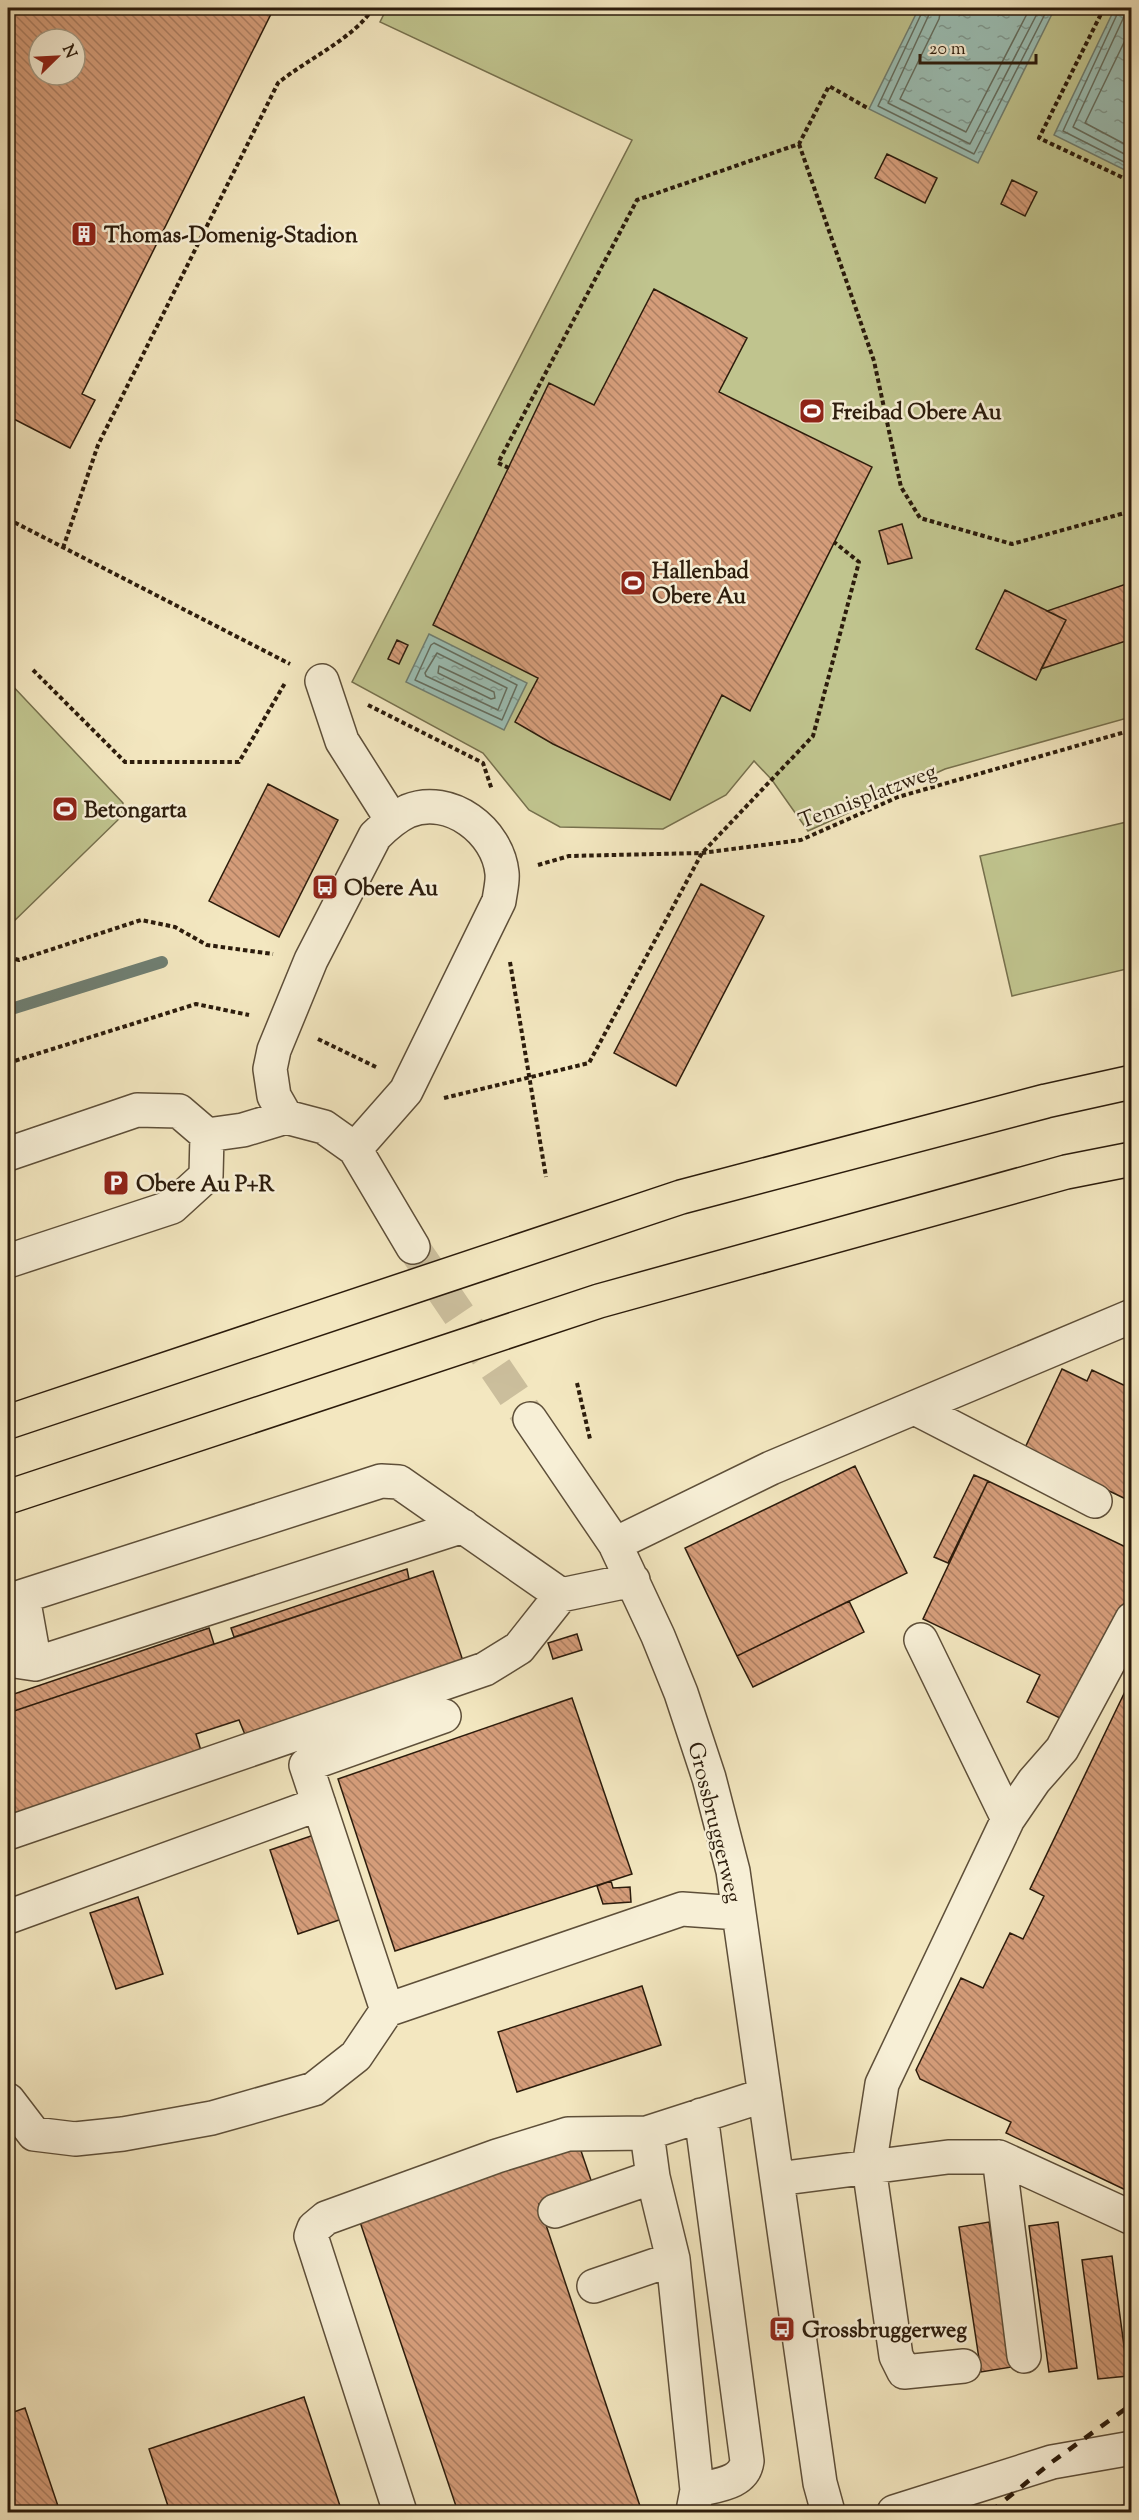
<svg xmlns="http://www.w3.org/2000/svg" width="1139" height="2520" font-family="'Sorts Mill Goudy',serif">
<style>
.garden{fill:#c0c48e;stroke:#76704d;stroke-width:1.5}
.water{fill:url(#water-ripples);stroke:#6f7e71;stroke-width:1.5}
.lines{fill:none;stroke-linecap:round;stroke-linejoin:round}
.shore{stroke:#646e60;stroke-width:1.5}
.stream{stroke:#6f7e71;stroke-width:12}
.building{fill:url(#building-back-hatch);stroke:#2c1c0c;stroke-width:1.5;fill-rule:evenodd}
.minor-tunnel{stroke:#cbbe9c;stroke-width:33;stroke-dasharray:33 16;stroke-linecap:butt}
.minor-casing{stroke:#5e4f39;stroke-width:36}
.highway-casing{stroke:#2c1c0c;stroke-width:36}
.path{stroke:#2c1c0c;stroke-width:4;stroke-dasharray:4.5 3;stroke-linecap:butt}
.minor{stroke:#f7efd6;stroke-width:33}
.highway{stroke:#f3e7c0;stroke-width:33}
.rail{stroke:#2c1c0c;stroke-width:4.5;stroke-dasharray:10 10;stroke-linecap:butt}
.labels{text-anchor:middle;stroke-width:5;stroke-linejoin:round;paint-order:stroke}
.poi-label{font-size:22px;font-weight:bold;fill:#2c1c0c;stroke:#f7efd6;text-anchor:start}
.street-label{font-size:22px;fill:#2c1c0c;stroke:#f7efd6}
</style>
<defs>
<pattern id="water-ripples" width="26" height="14" patternUnits="userSpaceOnUse" patternTransform="scale(1.5)"><rect width="26" height="14" fill="#9bbfb5"/><path d="M2 4q2-2 4 0t4 0M15 11q2-2 4 0t4 0" fill="none" stroke="#7f9a92"/></pattern>
<pattern id="building-back-hatch" width="6" height="6" patternUnits="userSpaceOnUse" patternTransform="scale(1.5)"><rect width="6" height="6" fill="#d59d7a"/><path d="M-1 5l2 2M0 0l6 6M5-1l2 2" fill="none" stroke="#ad7f62"/></pattern>
</defs>
<rect width="100%" height="100%" fill="#f3e7c0"/>
<filter id="stains"><feTurbulence type="fractalNoise" baseFrequency=".00333" numOctaves="4"/><feColorMatrix values="0 0 0 0 .2 0 0 0 0 .09 0 0 0 0 .02 0 0 0 .5 -.17"/></filter>
<radialGradient id="worn" r=".72"><stop offset=".6" stop-color="#630" stop-opacity="0"/><stop offset="1" stop-color="#630" stop-opacity=".3"/></radialGradient>
<path class="garden" d="M387 8H1131V717L945 769 808 831 772 780 754 761 726 795 663 829 560 827 529 810 483 753 352 682 632 140 380 22Z
M8 681 123 803 122 816 9 926Z
M1131 821V968L1012 996 980 856Z"/>
<path class="water" d="M919 8H1055L978 163 869 109Z
M1115 8H1131V173L1054 135Z
M429 634 527 683 504 730 406 682Z"/>
<g class="lines">
<path class="shore" d="M924 8 878 106 974 154 1048 8
M932 8 888 103 970 144 1040 8
M941 8 939 19 900 99 966 132 1030 8
M1120 8 1063 131 1132 166
M1128 8 1073 127 1132 158
M1132 26 1085 123 1132 148
M434 643 517 685 502 720 415 680 431 645Z
M437 653 507 688 498 710 426 676 425 673Z
M439 666 494 692 495 698 491 699 438 673Z"/>
<path class="stream" d="M8 1010 162 962"/>
</g>
<path class="building" d="M8 8H274L82 394 95 400 70 448 8 416ZM39 39H75V75H39Z
M887 154 937 178 925 203 875 178Z
M1012 180 1037 192 1025 216 1001 204Z
M654 289 747 338 719 392 872 467 750 711 722 695 670 800 553 744 515 722 538 678 433 625 549 383 594 405Z
M902 524 912 558 888 564 879 531Z
M1132 582V639L1041 669 1066 620 1047 611Z
M1005 590 1066 620 1036 680 976 649Z
M397 640 408 645 399 664 388 659Z
M268 784 338 820 279 937 209 901Z
M701 884 764 916 676 1086 614 1053Z
M1062 1369 1087 1381 1092 1370 1132 1389V1502L1024 1450Z
M855 1466 907 1573 737 1656 685 1548Z
M974 1475 988 1481 948 1563 934 1557Z
M988 1481 1132 1550V1587L1068 1722 1027 1702 1040 1675 923 1619Z
M407 1569 409 1579 234 1637 231 1628Z
M433 1571 464 1664 246 1737 239 1720 196 1734 202 1754 8 1819V1713Z
M849 1601 864 1632 753 1687 737 1656Z
M209 1628 214 1644 8 1713V1696Z
M577 1634 582 1650 553 1659 548 1643Z
M1132 1677V2193L1006 2133 1011 2122 920 2079 916 2070 961 1978 983 1988 1010 1933 1023 1939 1044 1896 1030 1889Z
M572 1698 632 1874 395 1951 338 1779Z
M314 1835 342 1919 298 1934 270 1850Z
M611 1881 613 1888 630 1887 631 1902 603 1904 597 1886Z
M138 1897 163 1974 116 1989 90 1913Z
M642 1986 661 2045 517 2092 498 2032Z
M579 2145 593 2186 539 2204 642 2512H458L359 2219Z
M989 2222 1012 2367 981 2372 959 2227Z
M1058 2222 1077 2368 1049 2372 1029 2226Z
M1112 2256 1128 2376 1098 2379 1082 2260Z
M304 2397 342 2512H170L149 2449Z
M25 2408 60 2512H8V2414Z
M1132 2504V2512H1083Z"/>
<g class="lines">
<path class="minor-tunnel" d="M413 1247 530 1419"/>
<g class="minor-casing">
<path id="minor" d="M322 681 342 741 392 820
M286 1117 274 1096 270 1069 274 1050 311 960 375 836C385 826 395 817 408 811 450 794 498 831 502 873 503 882 500 892 499 901L406 1091 355 1149
M207 1135 243 1130 286 1117 324 1127 355 1149 413 1247
M8 1154 137 1110 179 1111 207 1135
M8 1261 172 1207 206 1176 207 1135
M915 1408 1095 1501
M530 1419 615 1544 658 1636 681 1693 709 1778 733 1871 820 2483 828 2512
M615 1544 771 1468 1132 1316
M23 1597 35 1664
M8 1601 381 1481 399 1482 561 1595 633 1580
M921 1640 1008 1819
M8 1660 35 1664 463 1526
M444 1716 306 1765 387 2010 682 1909 739 1913
M8 1833 485 1669 519 1648 561 1595
M8 1917 319 1804
M8 2100 34 2134 75 2139 123 2134 212 2118 314 2089 356 2056 387 2010
M647 2133 653 2177 673 2259 697 2490 693 2511
M999 2157 1024 2356
M777 2179 948 2157H999L1132 2218
M555 2211 653 2177
M594 2286 673 2259
M964 2366 904 2372 896 2356 869 2167 882 2084 1008 1819 1034 1781 1062 1749 1132 1619
M697 2490C716 2485 744 2484 747 2461L701 2115
M400 2512 311 2236 314 2228 326 2218 497 2156 568 2134 647 2133 765 2095
M894 2512 1052 2462 1132 2448"/>
</g>
<g class="highway-casing">
<path id="highway" d="M8 1422 681 1197 1046 1101 1132 1082
M8 1497 599 1301 1066 1172 1132 1159"/>
</g>
<path class="path" d="M1104 8 1039 138 1132 182
M799 144 874 361 901 487 920 518 1012 544 1132 511
M509 468 498 463 637 200 799 144 829 86 869 109
M8 519 290 664
M63 548 98 445 278 83C306 60 356 37 373 8
M33 670 125 762H239L285 683
M368 705 483 763 492 790
M538 865 569 856 702 853 801 840 898 797 1132 730
M8 957 19 960 141 920 175 927 207 945 273 954
M510 962 546 1177
M318 1039 376 1067
M8 1063 196 1004 249 1015
M444 1098 589 1063 702 853 813 736 859 562 834 542
M577 1383 590 1439"/>
<use href="#minor" class="minor"/>
<use href="#highway" class="highway"/>
<path class="rail" d="M990 2512 1052 2462 1132 2404"/>
</g>
<defs>
<g id="building-square" transform="scale(1.35)"><rect x="-9" y="-9" width="18" height="18" rx="4" fill="#8f2418" stroke="#f7efd6"/><path d="M-4-6H4V6H1V3H-1V6H-4ZM-2.5-4.3h1.7v1.8h-1.7ZM.8-4.3h1.7v1.8H.8ZM-2.5-1h1.7V.8h-1.7ZM.8-1h1.7V.8H.8Z" fill="#fff"/></g>
<g id="stadium-square" transform="scale(1.35)"><rect x="-9" y="-9" width="18" height="18" rx="4" fill="#8f2418" stroke="#f7efd6"/><path d="M0-5a6.5 5 0 1 0 0 10a6.5 5 0 1 0 0-10ZM-3.5-1.8h7v3.6h-7Z" fill="#fff"/></g>
<g id="bus-square" transform="scale(1.35)"><rect x="-9" y="-9" width="18" height="18" rx="4" fill="#8f2418" stroke="#f7efd6"/><path d="M-5-6H5V4H4V6H2V4H-2V6H-4V4H-5ZM-3.5-4V0h7V-4ZM-3.5 1.2v1.5H-2V1.2ZM2 1.2v1.5H3.5V1.2Z" fill="#fff"/></g>
<g id="parking-square" transform="scale(1.35)"><rect x="-9" y="-9" width="18" height="18" rx="4" fill="#8f2418" stroke="#f7efd6"/><path d="M-3.5-5.5H1a3.5 3.5 0 0 1 0 7H-1V5.5H-3.5ZM-1-3.4V-.6H.8a1.4 1.4 0 0 0 0-2.8Z" fill="#fff"/></g>
</defs>
<g fill-rule="evenodd">
<use href="#building-square" x="84" y="234"/>
<use href="#stadium-square" x="812" y="411"/>
<use href="#stadium-square" x="633" y="583"/>
<use href="#stadium-square" x="65" y="809"/>
<use href="#bus-square" x="325" y="887"/>
<use href="#parking-square" x="116" y="1183"/>
<use href="#bus-square" x="782" y="2329"/>
</g>
<g class="labels">
<g class="poi-label">
<text x="104" y="242">Thomas-Domenig-Stadion</text>
<text x="832" y="419">Freibad Obere Au</text>
<text x="652" y="578">Hallenbad<tspan x="652" dy="25">Obere Au</tspan></text>
<text x="84" y="817">Betongarta</text>
<text x="344" y="895">Obere Au</text>
<text x="136" y="1191">Obere Au P+R</text>
<text x="802" y="2337">Grossbruggerweg</text>
</g>
<g class="street-label">
<text transform="translate(867 795) rotate(-21)" y="8">Tennisplatzweg</text>
<text transform="translate(716 1822) rotate(76)" y="8">Grossbruggerweg</text>
</g>
</g>
<rect width="1139" height="2520" fill="none" stroke="#f3e7c0" stroke-width="30"/>
<rect x="9" y="9" width="1121" height="2502" fill="none" stroke="#2c1c0c" stroke-width="3"/>
<rect x="15" y="15" width="1109" height="2490" fill="none" stroke="#2c1c0c" stroke-width="1.5"/>
<g transform="translate(57 57) rotate(66)"><circle r="28" fill="#f7efd6" stroke="#a69b85" stroke-width="1.5"/>
<path d="M0-4.5L10 22L0 15L-10 22Z" fill="#8f2418"/>
<text y="-9" font-size="16" font-weight="bold" text-anchor="middle" fill="#2c1c0c">N</text>
</g>
<path d="M920 54v9h116v-9" fill="none" stroke="#2c1c0c" stroke-width="3"/>
<text x="929" y="54" font-size="18" fill="#2c1c0c" stroke="#f7efd6" stroke-width="4.5" paint-order="stroke">20 m</text>
<rect width="100%" height="100%" filter="url(#stains)"/>
<rect width="100%" height="100%" fill="url(#worn)"/>
</svg>
